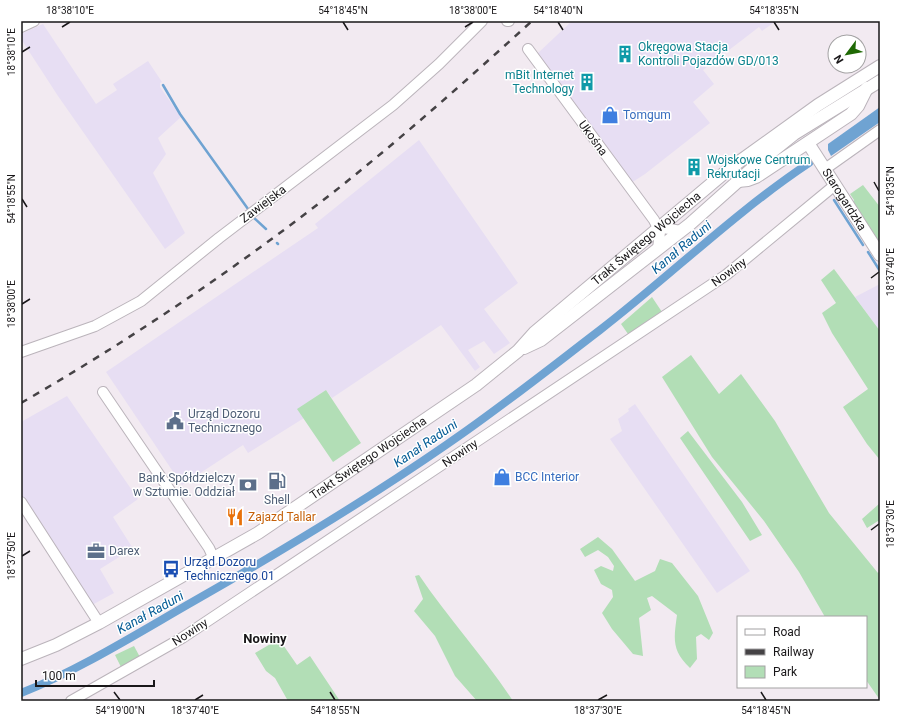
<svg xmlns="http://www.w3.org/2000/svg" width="901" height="722" font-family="Roboto,sans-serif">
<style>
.industrial{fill:#e7def3}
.green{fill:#b2deb6}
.water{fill:#6fa3d2}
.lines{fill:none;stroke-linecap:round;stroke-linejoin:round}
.stream{stroke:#6fa3d2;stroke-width:2.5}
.canal{stroke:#6fa3d2;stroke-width:8}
.minor-casing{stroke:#bbb4bb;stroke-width:12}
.major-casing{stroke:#bbb4bb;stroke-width:14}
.minor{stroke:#fff;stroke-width:10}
.major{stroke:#fff;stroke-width:12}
.rail{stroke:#454245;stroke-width:2.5;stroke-dasharray:7 7;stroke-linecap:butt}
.ticks{fill:none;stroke:#191719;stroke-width:1.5}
.labels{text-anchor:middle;stroke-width:3;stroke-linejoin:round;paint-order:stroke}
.culture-label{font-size:12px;fill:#0d838f;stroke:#fff;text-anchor:start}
.shop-label{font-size:12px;fill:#366cbe;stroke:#fff;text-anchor:start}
.street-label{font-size:12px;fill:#191719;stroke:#fff}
.service-label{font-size:12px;fill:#4e5e75;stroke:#fff;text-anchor:start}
.food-label{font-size:12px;fill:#c56008;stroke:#fff;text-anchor:start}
.transit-label{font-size:12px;fill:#164399;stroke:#fff;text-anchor:start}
.water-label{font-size:13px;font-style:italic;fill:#045b95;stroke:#fff}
.neighbourhood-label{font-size:13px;font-weight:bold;fill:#191719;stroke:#fff}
.neatline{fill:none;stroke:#191719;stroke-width:1.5}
.ticks-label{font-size:10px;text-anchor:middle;fill:#191719}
</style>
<rect width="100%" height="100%" fill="#f2eaf1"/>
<path class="industrial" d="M572 21H776L762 31 759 27 703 70 714 84 693 102 710 123 645 174 631 183 537 54Z
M43 24 96 104 117 90 113 84 148 61 162 82 160 83V87L181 117 158 138 166 154 153 173 185 233 165 249 58 96 21 39V34Z
M419 140 518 283 484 309 510 343 494 354 484 341 468 350 480 367 475 371 441 325 332 398 326 390 298 409 304 418 248 453 243 445 182 485 106 372 318 228 315 224Z
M880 284V331L855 297Z
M67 396 138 499 113 517 132 547 124 554 100 569 114 593 92 605 21 495V422Z
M635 404 750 571 717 593 610 439 622 431 618 419 629 411 628 409Z"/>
<path class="green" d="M863 185 880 207V245L853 202 854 200 850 194Z
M834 269 880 331V460L867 444 843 407 868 389 832 333 822 313 836 303 821 280Z
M652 297 662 312 628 334 621 324Z
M691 355 719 394 741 374 775 421 829 513 878 573 880 571V700L866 680V617H825L799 572 764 521 712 457 662 377Z
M326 390 361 443 333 462 297 409Z
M688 431 742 502 762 535 750 541 680 438Z
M880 503V523L878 521 867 528 862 519Z
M598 537 612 549 635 581 655 571 660 559 672 563 698 596 713 633 709 640 701 634 696 637 697 659 690 668C671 650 674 638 677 615L652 596 647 598 651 610 639 618 643 656 633 654 612 629 602 613 613 597 612 590 601 584 594 570 601 566 613 571 614 566 608 557 598 550 585 557 580 549Z
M419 575C448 618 484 657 513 701H477L455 676 435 636 414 611 423 599 415 576Z
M279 639 297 665 310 656 340 701H288L275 678 266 671 255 653Z
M134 646 141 659 122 669 115 655Z"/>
<path class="water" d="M880 107V122L831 156 828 150V144Z"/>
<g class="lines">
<path class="stream" d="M163 85 180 114 248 209
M834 200 863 245
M252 216 266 229
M277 243 278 244
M868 252 880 271"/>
<path class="canal" d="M21 693C81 669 138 633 194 601 280 552 365 501 446 445 499 409 549 369 600 330 670 276 734 213 809 163"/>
<g class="minor-casing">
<path id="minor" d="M507 21H509
M21 27 34 21
M528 49 654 220 660 232 658 249
M825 169 880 130
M658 227 681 231
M21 352 95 326 141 301 219 238 393 105 439 64 482 21
M103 392 209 548 214 559
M21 502 99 623
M71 701 182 638 726 275 835 185"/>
</g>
<g class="major-casing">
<g id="major">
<path id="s1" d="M808 143 880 255"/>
<path d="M738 181 748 180 756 177 851 114 858 106 867 88"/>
<path d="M524 348 541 340 690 224 764 158 794 134 880 81"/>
<path id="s2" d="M21 659 56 645 99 623 258 533 476 385 518 351 535 332 729 169 818 105 880 66"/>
</g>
</g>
<use href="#minor" class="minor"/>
<use href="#major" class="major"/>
<path class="rail" d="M21 403C130 340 235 269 335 191 403 137 468 79 532 21"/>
</g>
<path class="ticks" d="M343 22 348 30M558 22 563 30M774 22 779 30M62 27 70 22M465 27 473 22M22 52 30 47M874 182 879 191M22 199 27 207M871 278 879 272M22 304 30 299M871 530 879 524M22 556 30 551M114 692 120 700M330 692 335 700M761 692 766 700M195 700 203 695M598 700 607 695"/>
<defs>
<g id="building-bare" transform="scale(1.38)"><path d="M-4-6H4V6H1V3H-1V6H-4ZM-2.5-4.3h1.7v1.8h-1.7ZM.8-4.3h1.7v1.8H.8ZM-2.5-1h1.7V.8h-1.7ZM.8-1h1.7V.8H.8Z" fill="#0f9aa8" stroke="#fff" stroke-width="2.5" paint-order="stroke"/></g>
<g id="shop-bare" transform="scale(1.38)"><path d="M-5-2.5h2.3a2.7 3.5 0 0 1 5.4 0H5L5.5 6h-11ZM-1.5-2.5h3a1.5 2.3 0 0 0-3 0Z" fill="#3f7fe0" stroke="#fff" stroke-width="2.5" paint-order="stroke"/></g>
<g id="civic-bare" transform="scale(1.38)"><path d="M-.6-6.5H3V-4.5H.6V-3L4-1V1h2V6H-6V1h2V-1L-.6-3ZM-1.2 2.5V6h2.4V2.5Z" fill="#5c6f8a" stroke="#fff" stroke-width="2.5" paint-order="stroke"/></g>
<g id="fuel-bare" transform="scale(1.38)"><path d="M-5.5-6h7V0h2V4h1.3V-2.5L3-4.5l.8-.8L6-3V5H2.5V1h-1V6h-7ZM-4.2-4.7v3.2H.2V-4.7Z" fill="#5c6f8a" stroke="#fff" stroke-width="2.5" paint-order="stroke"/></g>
<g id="bank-bare" transform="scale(1.38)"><path d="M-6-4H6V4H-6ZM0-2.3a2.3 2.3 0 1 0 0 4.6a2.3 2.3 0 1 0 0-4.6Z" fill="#5c6f8a" stroke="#fff" stroke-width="2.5" paint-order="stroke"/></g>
<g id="restaurant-bare" transform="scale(1.38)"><path d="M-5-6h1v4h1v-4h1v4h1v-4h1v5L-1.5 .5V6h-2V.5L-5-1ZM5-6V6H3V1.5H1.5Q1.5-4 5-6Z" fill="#e8710a" stroke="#fff" stroke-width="2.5" paint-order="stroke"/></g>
<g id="office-bare" transform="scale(1.38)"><path d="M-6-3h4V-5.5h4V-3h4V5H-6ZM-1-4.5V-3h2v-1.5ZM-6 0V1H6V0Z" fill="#5c6f8a" stroke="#fff" stroke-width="2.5" paint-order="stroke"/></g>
<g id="bus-bare" transform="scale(1.38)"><path d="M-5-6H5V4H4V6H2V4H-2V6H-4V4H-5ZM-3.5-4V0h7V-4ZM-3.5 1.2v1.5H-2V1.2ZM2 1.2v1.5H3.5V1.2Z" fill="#1a4fb4" stroke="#fff" stroke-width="2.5" paint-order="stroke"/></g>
</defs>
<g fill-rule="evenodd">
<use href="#building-bare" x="625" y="54"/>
<use href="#building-bare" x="587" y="82"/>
<use href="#shop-bare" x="610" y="115"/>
<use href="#building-bare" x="694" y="167"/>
<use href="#civic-bare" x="175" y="421"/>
<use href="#shop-bare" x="502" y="477"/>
<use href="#fuel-bare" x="277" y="481"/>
<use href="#bank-bare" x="248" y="485"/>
<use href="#restaurant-bare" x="235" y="517"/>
<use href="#office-bare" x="96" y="551"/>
<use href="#bus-bare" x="171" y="569"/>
</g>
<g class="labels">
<g class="culture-label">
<text x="638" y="51">Okręgowa Stacja<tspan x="638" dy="14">Kontroli Pojazdów GD/013</tspan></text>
<text x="574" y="79" text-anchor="end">mBit Internet<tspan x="574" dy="14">Technology</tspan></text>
<text x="707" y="164">Wojskowe Centrum<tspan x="707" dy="14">Rekrutacji</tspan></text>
</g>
<g class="shop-label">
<text x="623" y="119">Tomgum</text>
<text x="515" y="481">BCC Interior</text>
</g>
<g class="street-label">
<text transform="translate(593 138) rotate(54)" y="4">Ukośna</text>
<text dy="4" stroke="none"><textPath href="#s1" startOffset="67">Starogardzka</textPath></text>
<text transform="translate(263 204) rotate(-37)" y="4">Zawiejska</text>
<text dy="4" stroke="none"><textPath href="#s2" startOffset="757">Trakt Świętego Wojciecha</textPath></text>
<text transform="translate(729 272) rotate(-36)" y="4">Nowiny</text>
<text transform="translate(460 453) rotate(-34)" y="4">Nowiny</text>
<text dy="4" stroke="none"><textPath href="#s2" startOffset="402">Trakt Świętego Wojciecha</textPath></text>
<text transform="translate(190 632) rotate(-33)" y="4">Nowiny</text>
</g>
<g class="service-label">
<text x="188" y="418">Urząd Dozoru<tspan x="188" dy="14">Technicznego</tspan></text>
<text x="235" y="482" text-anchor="end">Bank Spółdzielczy<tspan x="235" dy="14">w Sztumie. Oddział</tspan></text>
<text x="277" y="504" text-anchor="middle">Shell</text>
<text x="109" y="555">Darex</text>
</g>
<g class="food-label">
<text x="248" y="521">Zajazd Tallar</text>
</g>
<g class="transit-label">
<text x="184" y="566">Urząd Dozoru<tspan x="184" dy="14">Technicznego 01</tspan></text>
</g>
<g class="water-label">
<text transform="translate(681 247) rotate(-40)" y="5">Kanał Raduni</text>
<text transform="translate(425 443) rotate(-34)" y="5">Kanał Raduni</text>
<text transform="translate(150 612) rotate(-29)" y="5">Kanał Raduni</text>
</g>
<g class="neighbourhood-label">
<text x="265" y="643">Nowiny</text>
</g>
</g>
<rect width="901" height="722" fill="none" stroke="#ffffff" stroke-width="44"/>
<rect x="737" y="616" width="130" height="72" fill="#ffffff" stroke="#a3a2a3"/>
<rect x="745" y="629" width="20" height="6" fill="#ffffff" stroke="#a3a2a3"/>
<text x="773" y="636" font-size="12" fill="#191719">Road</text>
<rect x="745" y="649" width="20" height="6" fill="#454245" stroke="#a3a2a3"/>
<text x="773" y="656" font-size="12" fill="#191719">Railway</text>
<rect x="745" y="666" width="20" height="12" fill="#b2deb6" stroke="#a3a2a3"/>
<text x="773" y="676" font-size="12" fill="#191719">Park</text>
<g transform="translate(847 54) rotate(238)"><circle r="19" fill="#ffffff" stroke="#a3a2a3"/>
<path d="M0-3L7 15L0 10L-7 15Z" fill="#1f6904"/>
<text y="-6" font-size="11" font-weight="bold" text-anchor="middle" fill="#191719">N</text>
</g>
<path d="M36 680v6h118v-6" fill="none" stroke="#191719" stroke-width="2"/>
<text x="42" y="680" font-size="12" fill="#191719" stroke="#ffffff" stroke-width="3" paint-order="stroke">100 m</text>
<rect x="22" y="22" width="857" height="678" class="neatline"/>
<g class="ticks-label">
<text x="70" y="14">18°38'10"E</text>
<text x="343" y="14">54°18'45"N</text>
<text x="473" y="14">18°38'00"E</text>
<text x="558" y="14">54°18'40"N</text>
<text x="774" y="14">54°18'35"N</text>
<text transform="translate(11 52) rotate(-90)" y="4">18°38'10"E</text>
<text transform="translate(890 191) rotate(-90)" y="4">54°18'35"N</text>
<text transform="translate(11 199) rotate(-90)" y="4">54°18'55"N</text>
<text transform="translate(890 272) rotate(-90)" y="4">18°37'40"E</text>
<text transform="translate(11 304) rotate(-90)" y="4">18°38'00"E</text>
<text transform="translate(890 524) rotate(-90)" y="4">18°37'30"E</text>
<text transform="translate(11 556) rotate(-90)" y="4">18°37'50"E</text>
<text x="120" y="714">54°19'00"N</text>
<text x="195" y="714">18°37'40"E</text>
<text x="335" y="714">54°18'55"N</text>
<text x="598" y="714">18°37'30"E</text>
<text x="766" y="714">54°18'45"N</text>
</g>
</svg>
